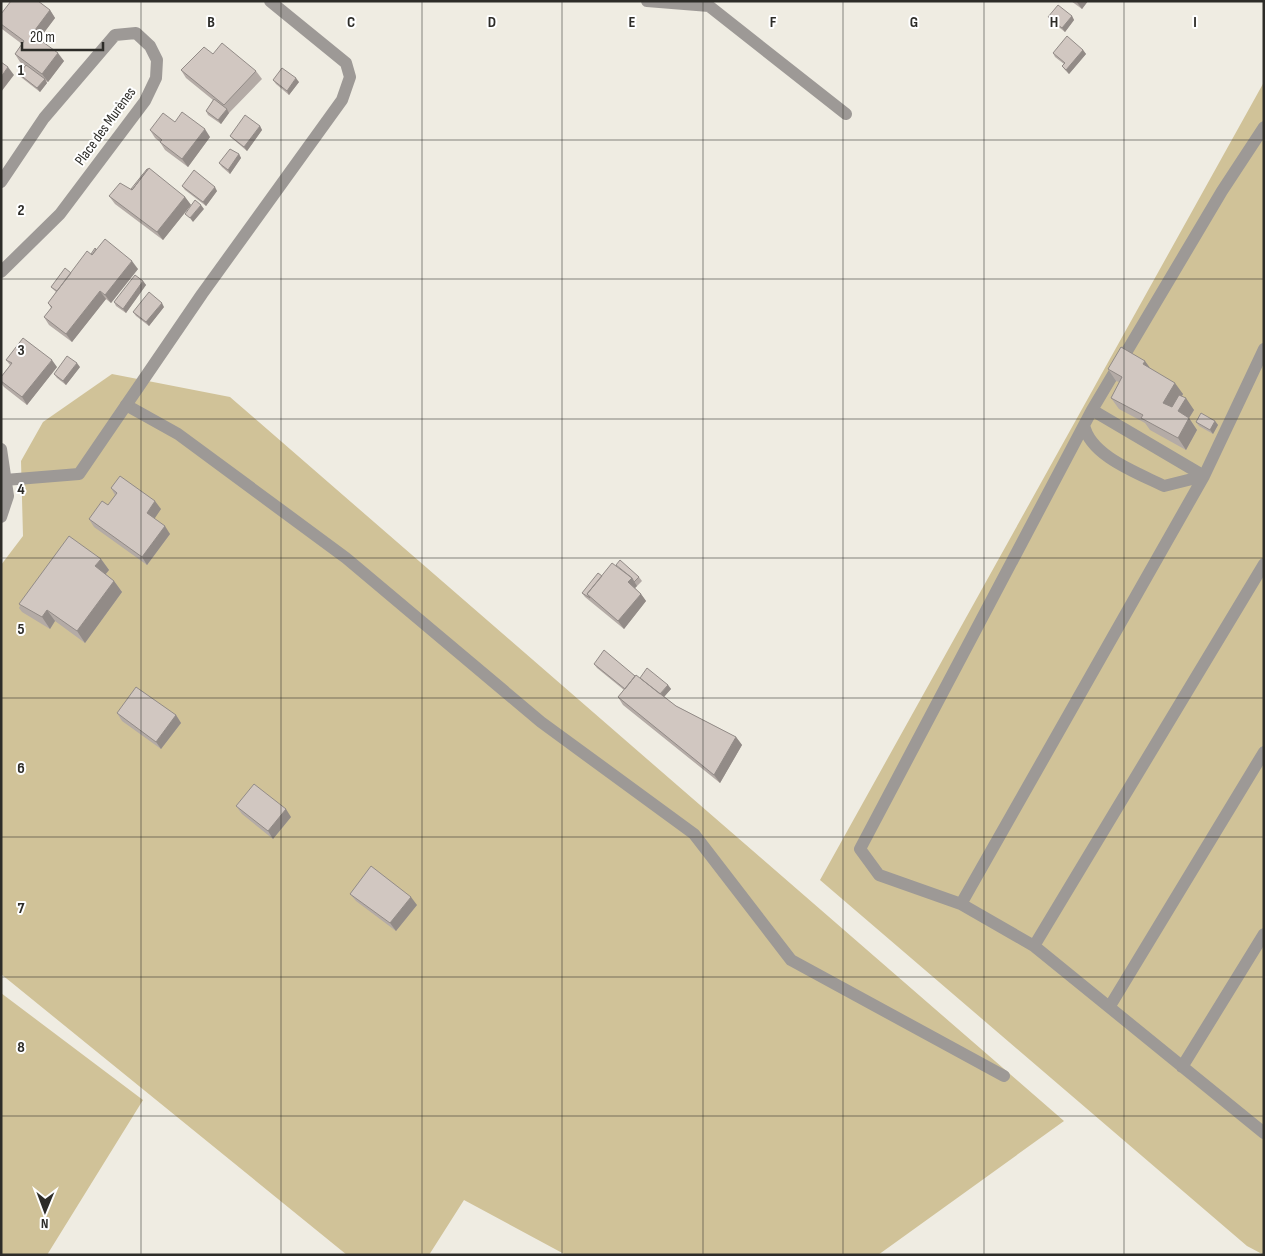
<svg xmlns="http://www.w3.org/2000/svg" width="1265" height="1256" font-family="'Sofia Sans Condensed',sans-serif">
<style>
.green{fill:#d0c298}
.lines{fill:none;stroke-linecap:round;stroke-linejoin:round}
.lane{stroke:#9d9996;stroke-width:12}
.street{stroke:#9d9996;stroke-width:12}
.wall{fill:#b4aba6}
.shaded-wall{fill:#928b87}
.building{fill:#d1c7c1;stroke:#928b87}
.grid{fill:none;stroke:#2d2c28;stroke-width:1;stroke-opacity:0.55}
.labels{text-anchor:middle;stroke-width:4;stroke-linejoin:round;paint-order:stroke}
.street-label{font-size:15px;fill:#2d2c28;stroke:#fff}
.grid-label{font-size:16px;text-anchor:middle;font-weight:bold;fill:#2d2c28;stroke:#fff;stroke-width:4;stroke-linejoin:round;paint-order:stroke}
</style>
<rect width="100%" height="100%" fill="#efece2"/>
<path class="green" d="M1264 82V1255L1247 1246 820 880Z
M112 374 230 397 1064 1121 878 1255H566L464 1200 429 1255H347L1 974V565L23 536 21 461 43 422Z
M1 993 143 1100 47 1255H1Z"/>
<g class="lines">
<path class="lane" d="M647 1 709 6 846 114
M126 405 178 434 346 558 541 722 694 834 791 960 1004 1076
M1092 410 1222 191 1264 127
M1084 425C1090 456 1138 473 1164 486L1204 476 1092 410 860 849 879 875 961 904 1034 946 1264 1133
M961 904 1204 476 1264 349
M1034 946 1264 564
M1110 1006 1264 752
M1182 1067 1264 934"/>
<path class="street" d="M1 182 44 118 115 35 136 33 150 46 157 60 156 78 145 101 60 214 1 272
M1 449 8 496 1 517
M5 480 79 474 202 294 342 100 350 77 346 63 270 1"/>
</g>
<path class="wall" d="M1071 1H1088L1082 9Z
M50 10 55 18 39 39 64 61 48 82 46 81 47 83 40 92 22 78 19 74 26 66 20 62 15 54 22 44 2 29 1 28V14Z
M1072 16 1074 20 1065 32 1051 21 1048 17Z
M1083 50 1086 54 1069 74 1065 70 1062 66 1064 64 1055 57 1053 53Z
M213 54 256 71 262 79 229 113 221 124 208 115 206 111 213 100 186 78 181 70Z
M273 80 299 82 289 95 276 84Z
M175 122 210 137 188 167 165 150 160 142 155 138 150 130Z
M260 126 262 130 247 151 233 139 230 136Z
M239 154 241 158 230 174 222 167 219 163Z
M182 186 217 191 206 206 185 190Z
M131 189 185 197 191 205 163 240 115 204 109 196Z
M96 249 138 269 111 303 106 299 72 342 49 325 44 317 51 308 48 303 56 292 51 287 71 273Z
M143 281 146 285 126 313 116 306 114 302Z
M164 307 149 326 136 316 133 312Z
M6 360 57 367 27 405 4 387 1 383V377L10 365Z
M80 367 66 385 57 378 54 374Z
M1150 368 1183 394 1182 396 1194 410 1189 418 1197 430 1186 450 1150 430 1145 423 1119 409 1111 398 1119 382 1116 381 1108 369Z
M1215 421 1218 425 1213 434 1199 426 1196 422Z
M111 488 161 509 154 518 170 534 147 565 94 527 89 519 108 505 115 495Z
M101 559 109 570 106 574 114 581 122 592 85 643 55 621 50 629 22 612 19 608 20 606 19 604Z
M602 576 639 577 642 581 635 588 641 594 646 601 624 629 585 597 582 593Z
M594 664 640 678 668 685 671 689 664 697 676 706 736 737 742 745 720 783 623 705 618 697 624 690 597 668Z
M117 713 176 715 181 723 161 749 122 721Z
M236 806 291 817 273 839 242 814Z
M350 894 417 905 396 931 356 901Z"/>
<path class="shaded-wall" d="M1076 1H1088L1082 9Z
M50 10 55 18 37 42 32 34Z
M1072 16 1074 20 1065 32 1062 28Z
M1083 50 1086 54 1069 74 1066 70Z
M58 53 64 61 48 82 42 74Z
M8 67 14 75 1 92V77Z
M296 78 299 82 289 95 287 91Z
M45 79 47 83 40 92 37 88Z
M227 109 229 113 221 124 218 120Z
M260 126 262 130 247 151 244 147Z
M205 129 210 137 188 167 182 159Z
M239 154 241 158 230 174 228 170Z
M215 187 217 191 206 206 203 202Z
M185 197 191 205 163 240 157 232Z
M201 205 204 209 193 222 190 218Z
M132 261 138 269 111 303 105 295Z
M143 281 146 285 126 313 123 309Z
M100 291 106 299 72 342 66 334Z
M162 303 164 307 149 326 146 322Z
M52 360 57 367 27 405 22 397Z
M1145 361 1153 372 1143 364Z
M77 363 80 367 66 385 63 381Z
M1175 383 1183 394 1172 414 1163 403Z
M1186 398 1194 410 1186 423 1178 411Z
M1189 418 1197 430 1186 450 1178 438Z
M1215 421 1218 425 1213 434 1210 430Z
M155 501 161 509 153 521 147 513Z
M165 526 170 534 147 565 142 557Z
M101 559 109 570 103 577 95 566Z
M632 578 637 586 633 590 628 582Z
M114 581 122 592 85 643 77 631Z
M641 594 646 601 624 629 618 621Z
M47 610 55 621 50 629 42 617Z
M668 685 671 689 662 699 660 695Z
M176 715 181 723 161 749 156 742Z
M736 737 742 745 720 783 714 775Z
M286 809 291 817 273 839 268 831Z
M411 897 417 905 396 931 390 923Z"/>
<path class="building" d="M11 1H38L50 10 32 34 58 53 42 74 15 54 24 41 1 24V14Z
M1058 5 1072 16 1062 28 1048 17Z
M1067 36 1083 50 1066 70 1062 66 1065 63 1053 53Z
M222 43 256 71 224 105 181 70 204 47 213 54Z
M1 62 8 67 1 77Z
M26 65 45 79 37 88 19 74Z
M282 68 296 78 287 91 273 80Z
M214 99 227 109 218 120 206 111Z
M182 112 205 129 182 159 160 142 162 140 150 130 163 113 175 122Z
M245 115 260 126 244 147 230 136Z
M230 149 239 154 228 170 219 163Z
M149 168 185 197 157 232 109 196 120 183 132 190Z
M147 169H148L132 190 131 189Z
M194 170 215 187 203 202 182 186Z
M195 200 201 205 190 218 185 214Z
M105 239 132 261 105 295 100 291 66 334 44 317 52 307 48 303 87 251 92 255Z
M95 248 96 249 92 255 91 254Z
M65 268 71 273 57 291 51 287Z
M135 275 143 281 123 309 114 302Z
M149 292 162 303 146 322 133 312Z
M23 338 52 360 22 397 1 381V377L12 363 6 360Z
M1121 347 1145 361 1143 364 1175 383 1163 403 1172 407 1179 395 1186 398 1178 411 1189 418 1178 438 1141 418 1143 415 1111 398 1122 377 1108 369Z
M67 356 77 363 63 381 54 374Z
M1201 413 1215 421 1210 430 1196 422Z
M120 476 155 501 147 513 165 526 142 557 89 519 102 501 108 505 117 493 111 488Z
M69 536 101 559 95 566 114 581 77 631 47 610 42 617 19 604Z
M620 560 639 577 634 582 632 578 616 565Z
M612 563 632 578 628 582 641 594 618 621 587 594Z
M598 573 602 576 587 594 590 598 582 593Z
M604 650 635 676 625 689 594 664Z
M647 668 668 685 660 694 640 678Z
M636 675 676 706 736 737 714 775 618 697Z
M136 687 176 715 156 742 117 713Z
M254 784 286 809 268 831 236 806Z
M371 866 411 897 390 923 350 894Z"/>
<path class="grid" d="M141 1V1255M281 1V1255M422 1V1255M562 1V1255M703 1V1255M843 1V1255M984 1V1255M1124 1V1255M1 140H1264M1 279H1264M1 419H1264M1 558H1264M1 698H1264M1 837H1264M1 977H1264M1 1116H1264"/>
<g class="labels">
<g class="street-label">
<text transform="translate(105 126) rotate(-54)" y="5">Place des Murènes</text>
</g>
</g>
<g class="grid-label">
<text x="211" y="27">B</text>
<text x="351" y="27">C</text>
<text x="492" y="27">D</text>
<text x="632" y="27">E</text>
<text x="773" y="27">F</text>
<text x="914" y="27">G</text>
<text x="1054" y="27">H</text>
<text x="1195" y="27">I</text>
<text x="21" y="75">1</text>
<text x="21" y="215">2</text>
<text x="21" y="355">3</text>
<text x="21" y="494">4</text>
<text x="21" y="634">5</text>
<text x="21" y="773">6</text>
<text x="21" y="913">7</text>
<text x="21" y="1052">8</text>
</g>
<rect width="1265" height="1256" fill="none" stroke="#2d2c28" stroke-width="5"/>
<g transform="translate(45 1211) rotate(181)" stroke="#ffffff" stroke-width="4" paint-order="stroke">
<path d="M0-4L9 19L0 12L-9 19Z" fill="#2d2c28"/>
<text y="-8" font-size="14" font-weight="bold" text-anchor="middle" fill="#2d2c28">N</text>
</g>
<path d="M22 42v8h81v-8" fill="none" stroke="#2d2c28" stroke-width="2.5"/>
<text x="30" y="42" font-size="15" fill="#2d2c28" stroke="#ffffff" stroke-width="4" paint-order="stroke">20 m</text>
</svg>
